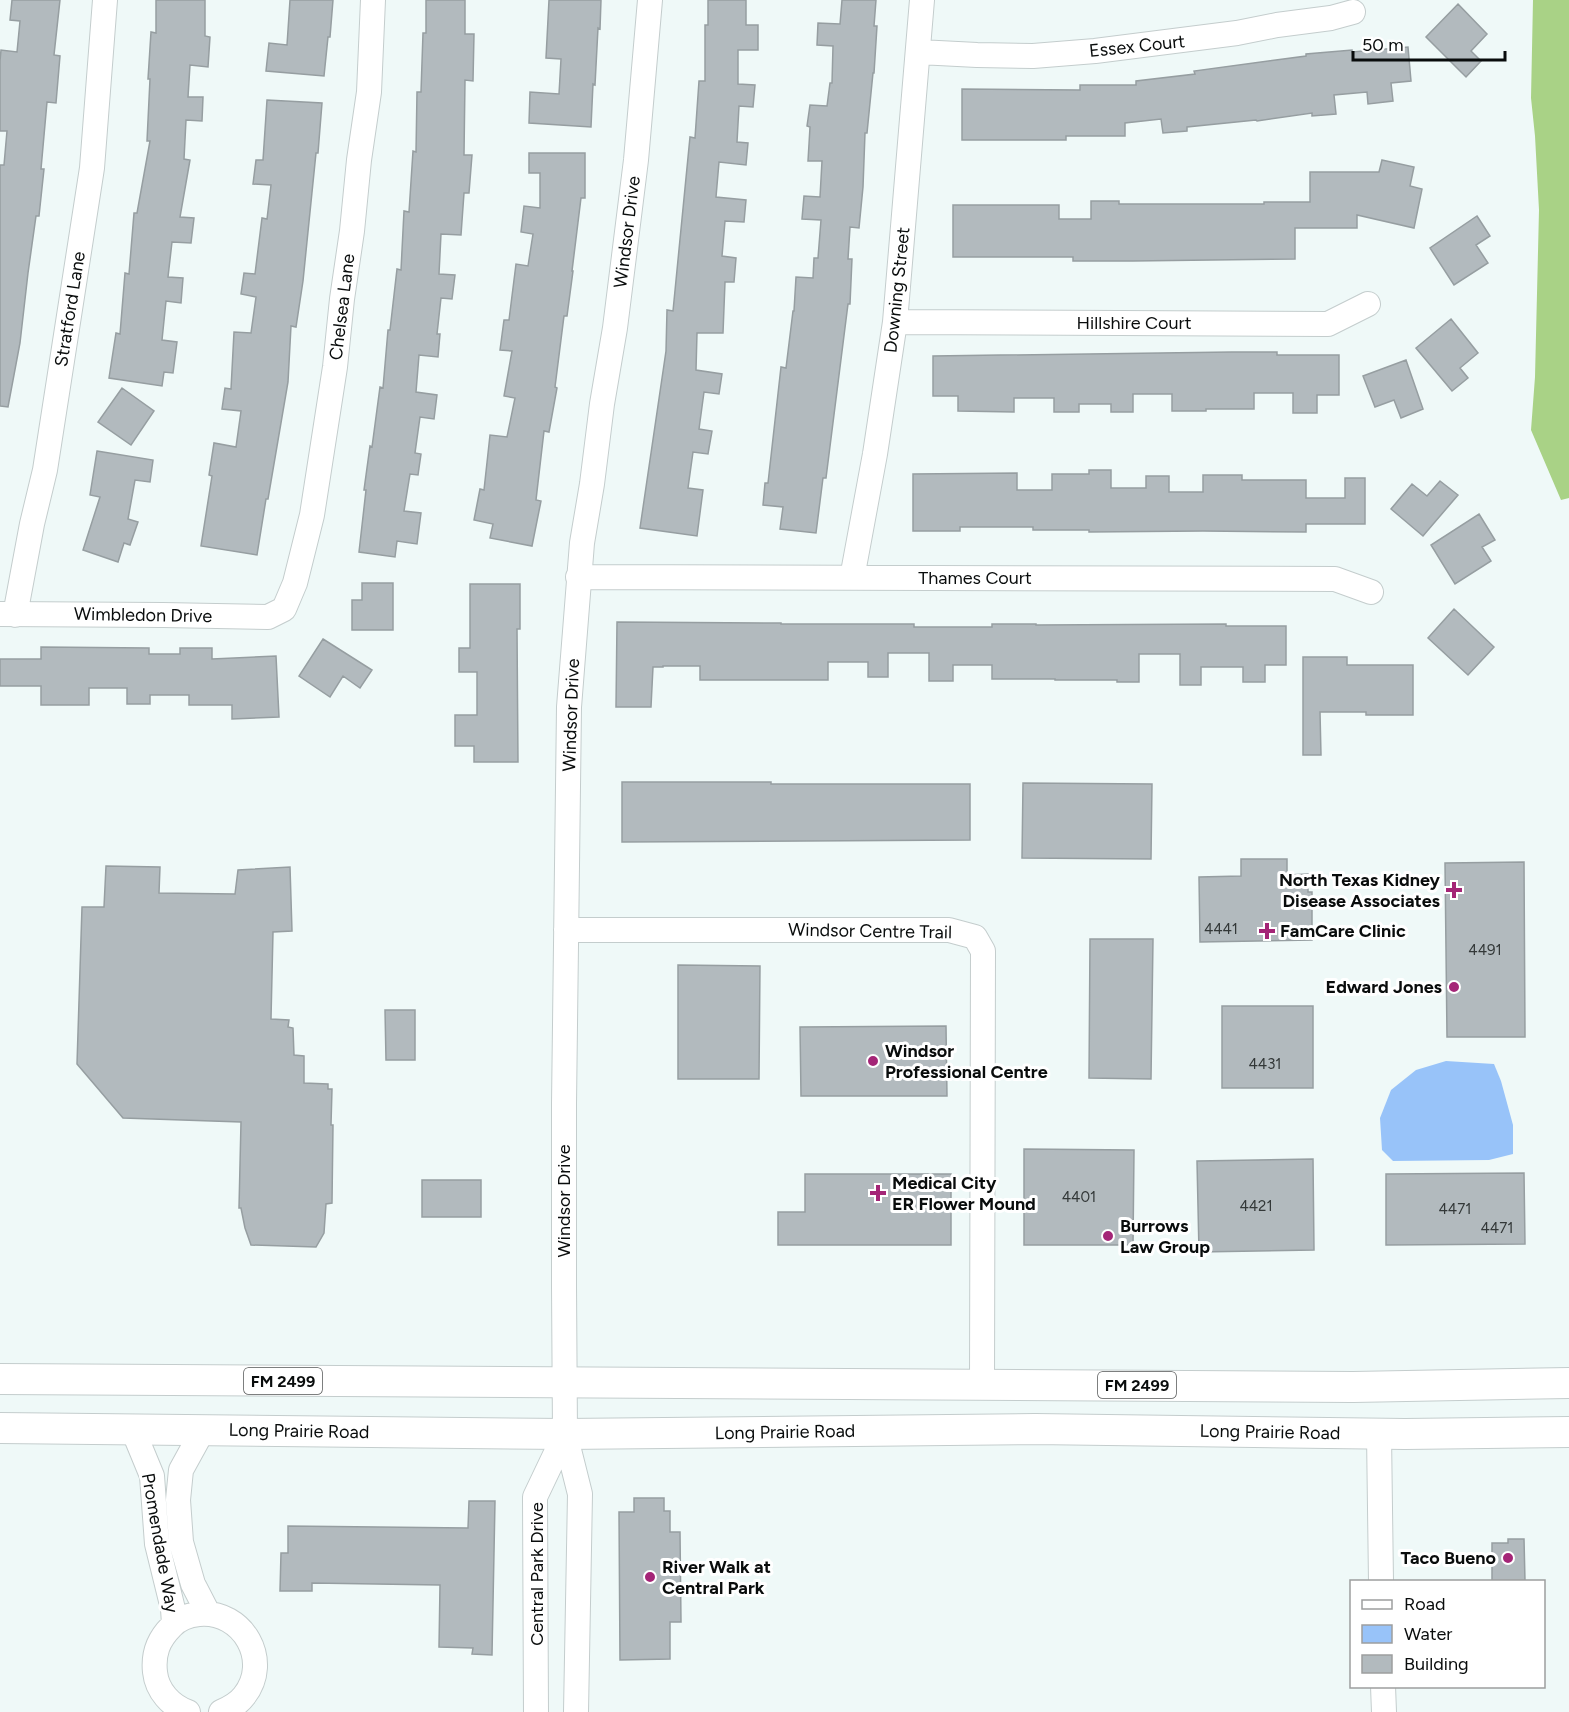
<svg xmlns="http://www.w3.org/2000/svg" width="1569" height="1712" font-family="Figtree,sans-serif">
<style>
.forest{fill:#a9d286}
.water{fill:#98c3f9}
.building{fill:#b2babe;stroke:#969ea1;stroke-width:1.5}
.lines{fill:none;stroke-linecap:round;stroke-linejoin:round}
.minor-casing{stroke:#c4cdcd;stroke-width:26}
.major-casing{stroke:#c4cdcd;stroke-width:32}
.minor{stroke:#fff;stroke-width:24}
.major{stroke:#fff;stroke-width:30}
.poi-dot{fill:#a42577;stroke:#fff;stroke-width:2}
.labels{text-anchor:middle;stroke-width:6;stroke-linejoin:round;paint-order:stroke}
.number-label{font-size:15px;fill:#333838}
.shield{fill:#fff;stroke:#535555;stroke-width:1.5}
.shield-label{font-size:16px;font-weight:bold;fill:#090c0c}
.street-label{font-size:18px;fill:#090c0c;stroke:#fff}
.poi-label{font-size:18px;font-weight:bold;fill:#090c0c;stroke:#fff;text-anchor:start}
</style>
<rect width="100%" height="100%" fill="#eff9f8"/>
<path class="forest" d="M1533 0H1569V498L1561 500 1531 430 1535 377 1539 210 1535 136 1531 98Z"/>
<path class="water" d="M1446 1061 1494 1064 1501 1081 1513 1125V1154L1489 1160 1393 1161 1382 1150 1380 1118 1391 1090 1416 1070Z"/>
<path class="building" d="M12 0H60L54 55 60 56 56 103 47 102 41 169H44L39 216H36L28 273 20 343 8 407 0 406V165H4L7 131H0V61L1 50 17 52 20 21 10 20Z
M156 0H205V36L210 37 208 67 190 65 188 97H203L202 121 186 120 184 159 190 160 180 217 194 218 191 243 172 242 168 277 183 278 181 303 166 301 162 340 177 342 173 373 164 372 162 386 109 378 116 333 120 334 125 273 129 274 134 213H137L150 141H147L150 79H148L151 32 156 33Z
M290 0H333L330 37H328L324 76 266 71 269 43 287 45Z
M426 0H465V34H474L473 81 465 80 464 155H472L469 193H464L461 235 441 234 439 274 455 275 452 299 441 298 437 334H440L438 357 419 355 416 392 437 395 434 419 420 417 415 453 421 454 418 475 410 474 404 511 421 513 417 544 397 541 395 557 359 552 366 490H364L370 446 372 447 380 387 383 388 388 330H390L397 269 401 270 404 211 409 212 413 151 416 152 417 92H421L423 33H426Z
M549 0H601L600 29 598 28 595 85 593 84 591 127 529 123 530 92 559 94 561 59 546 58Z
M708 0H746V25H758V50H738V84L755 85 753 107 739 106 737 142 748 143 746 165 719 162 716 197 746 200 744 222 725 221 722 256 736 258 734 282H725L723 333H697L696 370 722 374 719 394 704 392 699 429 712 431 708 454 693 452 688 488 703 490 697 536 640 528 666 351 667 310 673 311 690 137 695 138 699 81H705V25H708Z
M842 0H876L874 26H877L874 73H873L867 133H865L863 187 859 228 850 227 848 259H852L850 304H848L826 478H823L816 533 780 529 783 507 763 505 765 483H768L781 367 786 368 793 311H794L796 277 813 278 814 258H818L821 220 802 219 804 196 820 197 822 161H808L810 127 807 126 810 105 827 106 830 83H832L833 46 817 45 818 23 840 24Z
M1458 4 1487 34 1471 51 1481 61 1466 77 1426 37Z
M1408 47 1411 81 1391 83 1393 101 1368 104 1367 92 1334 95 1336 114 1312 116V113L1257 121 1256 120 1187 127V131L1163 133 1161 119 1125 123V136H1066V140H962V89L1080 90V85H1136V81L1195 74 1194 71 1306 56V54L1352 50V52Z
M267 100 322 103 318 153H316L303 281 296 327 291 326 288 382 268 499H266L257 555 201 546 212 476 209 475 214 443 236 447 241 411 222 409 225 388 231 389 234 332 251 333 256 297 241 294 244 273 255 274 262 218 267 219 271 185 253 184 256 160H263Z
M529 153H585V198H581L572 271H573L567 316H564L555 387 557 388 549 432 544 431 536 500 541 501 532 546 490 538 493 524 474 520 480 489 484 490 490 435 507 437 515 398 504 396 512 351 500 350 504 320H509L516 264 528 266 533 234 521 232 524 206 540 208V173H529Z
M1382 160 1414 167 1410 186 1422 189 1414 228 1357 215V228H1295V259L1132 261H1073V257H953V205H1059V219H1091V201H1119V204H1264V202H1310V172H1379Z
M1477 216 1490 236 1476 245 1488 263 1454 285 1430 248Z
M1451 319 1478 353 1460 368 1468 378 1452 391 1416 348Z
M1232 352H1277V355H1339V395H1317V413H1293V393H1254V409H1206V411H1172V394H1133V412H1111V404H1079V412H1054V398H1014V412L958 411V396H933V356Z
M1406 360 1423 409 1401 418 1394 400 1375 407 1363 376Z
M122 388 154 411 131 445 98 422Z
M97 451 153 460 150 482 135 480 128 519 138 522 130 545 124 543 118 562 83 550 100 497 90 495Z
M1089 470H1111V488H1146V476H1169V492H1203V475H1242V480H1306V498H1345V478H1365V524H1306V532L1203 531 1089 532V530H1033V527H960V531H913V474L1017 473V490H1052V474H1089Z
M1440 481 1458 495 1423 536 1391 509 1412 484 1427 496Z
M1479 514 1495 540 1482 547 1491 561 1455 584 1431 545Z
M362 583H393V630H352V600H362Z
M470 584H520V629H517L518 762H474V746H455V715H477V672H459V648H470Z
M1454 609 1494 647 1468 675 1428 638Z
M617 622 781 623V624H914V627H992V624H1036V625L1226 624V626H1286V665H1265V682H1243V667H1201V685H1180V654H1139V682H1117V680H1055V679H992V665H953V681H929V653H888V677H868V662H828V680H700V666H663V667H653L651 707H616Z
M323 639 372 670 360 688 343 676 330 697 299 676Z
M41 647 149 648V654H180V648H212V659L276 656 279 717 232 719V705H189V695H150V704H127V688H89V705H41V686H0V659H41Z
M1303 657H1347V665H1413V715H1366V712H1320L1321 755H1303Z
M622 782H771V784H970V840L622 842Z
M1023 783 1152 784 1151 859 1022 858Z
M1241 859H1287V875L1308 874V892H1312V940L1200 942 1199 877 1241 876Z
M1524 862 1525 1037H1447L1445 863Z
M106 866 160 867 159 893 235 894 238 870 290 867 292 931 273 932 271 1019 289 1020 288 1027 293 1028 294 1055 304 1056V1083L328 1084V1089H332L331 1125H333L332 1203 326 1204 324 1233 316 1247 251 1245 245 1228 241 1208H239L241 1122 123 1118 77 1064 82 907H104Z
M1090 939H1153L1151 1079 1089 1078Z
M678 965 760 966 759 1079H678Z
M1222 1006H1313V1088H1222Z
M385 1010H415V1060H386Z
M946 1026 947 1096H801L800 1027Z
M1024 1149 1134 1150 1133 1245H1024Z
M1313 1159 1314 1250 1199 1252 1197 1161Z
M1524 1173 1525 1244 1386 1245V1174Z
M805 1174H951V1245H778V1212H805Z
M422 1180H481V1217H422Z
M634 1498H664V1511H670V1532H680L681 1622H670V1659L620 1660 619 1512H634Z
M469 1501H495L492 1655 472 1654 473 1648 439 1647 440 1585 312 1583V1591H280L281 1553H288V1526L468 1528Z
M1508 1539H1524L1525 1581H1492V1543H1508Z"/>
<g class="lines">
<g class="minor-casing">
<path id="minor" d="M919 52 977 55 1033 56 1095 51 1237 33 1277 25 1331 18 1353 12
M895 322 1328 324 1368 304
M578 577 1335 579 1371 592
M852 578 875 454 895 322 922 0
M0 614 163 615 268 617 284 609 295 583 312 515 335 367 342 299 352 231 359 160 369 92 373 0
M15 615 32 524 45 470 92 168 105 0
M566 930H949L975 937 983 951 982 1385
M133 1430 152 1476 157 1544 173 1609 174 1624
M203 1430 181 1470 178 1500 181 1542 193 1584 208 1613
M1379 1434 1381 1582
M1383 1686 1384 1712
M188 1712C171 1706 157 1691 155 1672 153 1654 158 1640 171 1627 178 1619 189 1615 199 1614 243 1610 272 1661 244 1696 238 1704 230 1708 221 1712
M536 1712 535 1497 565 1434
M576 1712 580 1494 565 1434 564 1286V1104L569 707 582 543 592 484 602 404 615 328 636 160 650 0"/>
</g>
<g class="major-casing">
<path id="major" d="M0 1379 1353 1387 1569 1383
M0 1428 565 1434 1035 1429 1405 1434 1569 1432"/>
</g>
<use href="#minor" class="minor"/>
<use href="#major" class="major"/>
</g>
<g class="poi-dot">
<path d="M1451 881h6v6h6v6h-6v6h-6v-6h-6v-6h6z"/>
<path d="M1264 922h6v6h6v6h-6v6h-6v-6h-6v-6h6z"/>
<circle cx="1454" cy="987" r="6"/>
<circle cx="873" cy="1061" r="6"/>
<path d="M875 1184h6v6h6v6h-6v6h-6v-6h-6v-6h6z"/>
<circle cx="1108" cy="1236" r="6"/>
<circle cx="1508" cy="1558" r="6"/>
<circle cx="650" cy="1577" r="6"/>
</g>
<g class="labels">
<g class="number-label">
<text x="1221" y="934">4441</text>
<text x="1485" y="955">4491</text>
<text x="1265" y="1069">4431</text>
<text x="1079" y="1202">4401</text>
<text x="1256" y="1211">4421</text>
<text x="1455" y="1214">4471</text>
<text x="1497" y="1233">4471</text>
</g>
<g class="shield">
<rect x="244" y="1368" width="78" height="26" rx="4.5"/>
<rect x="1098" y="1372" width="78" height="26" rx="4.5"/>
</g>
<g class="shield-label">
<text x="283" y="1387">FM 2499</text>
<text x="1137" y="1391">FM 2499</text>
</g>
<g class="street-label">
<text transform="translate(1137 46) rotate(-6)" y="6">Essex Court</text>
<text transform="translate(627 232) rotate(-83)" y="6">Windsor Drive</text>
<text transform="translate(897 290) rotate(-84)" y="6">Downing Street</text>
<text transform="translate(342 307) rotate(-83)" y="6">Chelsea Lane</text>
<text transform="translate(70 309) rotate(-81)" y="6">Stratford Lane</text>
<text x="1134" y="329">Hillshire Court</text>
<text x="975" y="584">Thames Court</text>
<text transform="translate(143 615) rotate(1)" y="6">Wimbledon Drive</text>
<text transform="translate(571 715) rotate(-88)" y="6">Windsor Drive</text>
<text transform="translate(870 931) rotate(1)" y="6">Windsor Centre Trail</text>
<text transform="translate(564 1201) rotate(-90)" y="6">Windsor Drive</text>
<text transform="translate(299 1431) rotate(1)" y="6">Long Prairie Road</text>
<text transform="translate(785 1432) rotate(-1)" y="6">Long Prairie Road</text>
<text transform="translate(1270 1432) rotate(1)" y="6">Long Prairie Road</text>
<text transform="translate(160 1543) rotate(80)" y="6">Promendade Way</text>
<text transform="translate(537 1574) rotate(-90)" y="6">Central Park Drive</text>
</g>
<g class="poi-label">
<text x="1440" y="886" text-anchor="end">North Texas Kidney<tspan x="1440" dy="21">Disease Associates</tspan></text>
<text x="1280" y="937">FamCare Clinic</text>
<text x="1442" y="993" text-anchor="end">Edward Jones</text>
<text x="885" y="1057">Windsor<tspan x="885" dy="21">Professional Centre</tspan></text>
<text x="892" y="1189">Medical City<tspan x="892" dy="21">ER Flower Mound</tspan></text>
<text x="1120" y="1232">Burrows<tspan x="1120" dy="21">Law Group</tspan></text>
<text x="1496" y="1564" text-anchor="end">Taco Bueno</text>
<text x="662" y="1573">River Walk at<tspan x="662" dy="21">Central Park</tspan></text>
</g>
</g>
<rect x="1350" y="1580" width="195" height="108" fill="#ffffff" stroke="#9d9e9e" stroke-width="1.5"/>
<rect x="1362" y="1600" width="30" height="9" fill="#ffffff" stroke="#9d9e9e" stroke-width="1.5"/>
<text x="1404" y="1610" font-size="18" fill="#090c0c">Road</text>
<rect x="1362" y="1625" width="30" height="18" fill="#98c3f9" stroke="#9d9e9e" stroke-width="1.5"/>
<text x="1404" y="1640" font-size="18" fill="#090c0c">Water</text>
<rect x="1362" y="1655" width="30" height="18" fill="#b2babe" stroke="#9d9e9e" stroke-width="1.5"/>
<text x="1404" y="1670" font-size="18" fill="#090c0c">Building</text>
<path d="M1353 51v9h152v-9" fill="none" stroke="#090c0c" stroke-width="3"/>
<text x="1362" y="51" font-size="18" fill="#090c0c" stroke="#ffffff" stroke-width="4.5" paint-order="stroke">50 m</text>
</svg>
